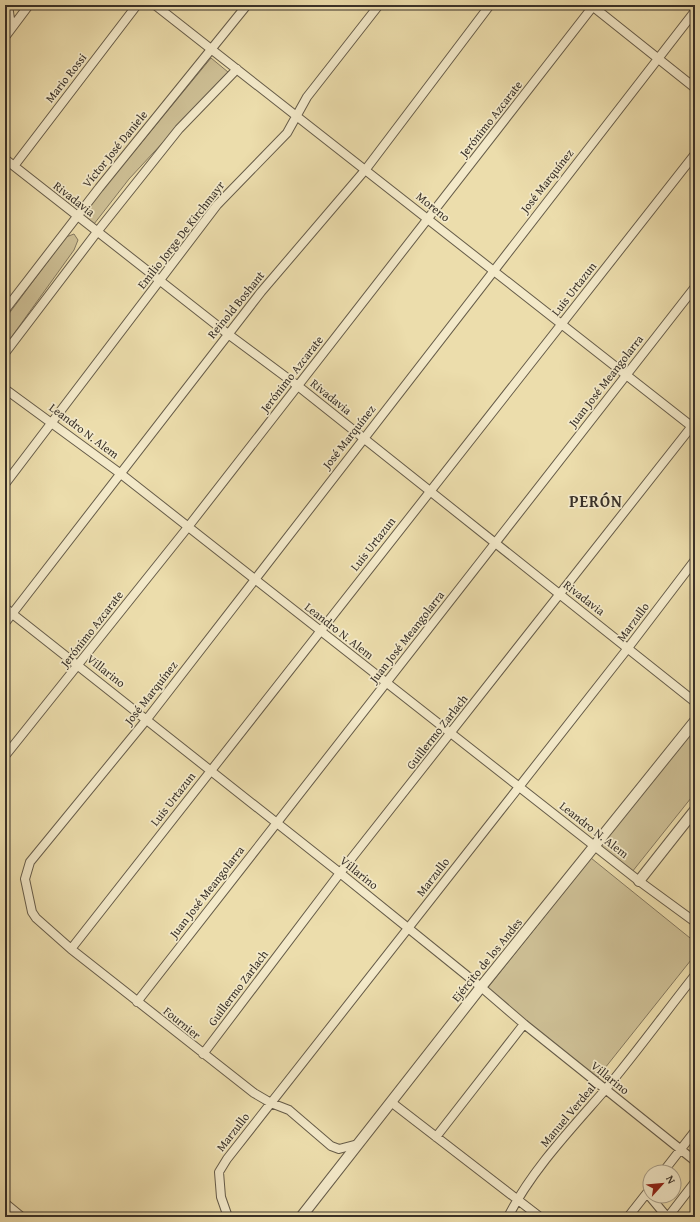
<svg xmlns="http://www.w3.org/2000/svg" width="700" height="1222" font-family="'Gentium Book Plus',serif">
<style>
.green{fill:#cec096;stroke:#84785f}
.lines{fill:none;stroke-linecap:round;stroke-linejoin:round}
.minor-casing{stroke:#665c49;stroke-width:10}
.tertiary-casing{stroke:#665c49;stroke-width:12}
.minor{stroke:#f3e9c9;stroke-width:8}
.tertiary{stroke:#f3e9c9;stroke-width:10}
.labels{text-anchor:middle;stroke-width:3.5;stroke-linejoin:round;paint-order:stroke}
.street-label{font-size:12px;fill:#393128;stroke:#f3e9c9}
.district-label{font-size:16px;font-weight:bold;letter-spacing:1px;fill:#393128;stroke:#f3e9c9}
</style>
<rect width="100%" height="100%" fill="#ecddac"/>
<filter id="stains"><feTurbulence type="fractalNoise" baseFrequency=".005" numOctaves="4"/><feColorMatrix values="0 0 0 0 .2 0 0 0 0 .09 0 0 0 0 .02 0 0 0 .5 -.17"/></filter>
<radialGradient id="worn" r=".72"><stop offset=".6" stop-color="#630" stop-opacity="0"/><stop offset="1" stop-color="#630" stop-opacity=".3"/></radialGradient>
<path class="green" d="M211 58 228 72 129 179 94 224 81 216Z
M74 234 78 240 74 250 5 346V319L66 237Z
M695 726V793L632 872 600 846Z
M591 858 695 942V955L597 1078 486 990Z"/>
<g class="lines">
<g class="minor-casing">
<path id="minor" d="M8 5 10 19 14 25
M155 5 695 429
M591 5 695 88
M5 37 29 5
M5 159 228 334 298 386 695 702
M14 166 137 5
M5 310 99 188 247 5
M5 353 97 232 179 129 237 69
M5 389 121 474 639 881 695 922
M5 484 217 205 287 133 307 97 379 5
M5 608 340 873 481 987 524 1024 695 1161
M5 623 261 292 366 169 490 5
M5 756 188 527 594 5
M71 949 695 154
M137 1002 695 287
M203 1054 340 873 692 426
M391 1102 540 1217
M436 1137 524 1024
M358 1144 339 1149 331 1146 289 1110 271 1103 254 1093 71 949 36 918 32 912 25 879 30 862 147 719 695 11
M663 1172 695 1131
M647 1193 667 1217
M5 1203 22 1217
M228 1217 221 1197 219 1172 227 1159 628 648 695 560
M508 1217C531 1171 571 1129 605 1090 636 1053 665 1013 695 975
M628 1217 650 1189
M668 1217 695 1182"/>
</g>
<g class="tertiary-casing">
<path id="tertiary" d="M639 881 695 810
M301 1217 481 987 695 721"/>
</g>
<use href="#minor" class="minor"/>
<use href="#tertiary" class="tertiary"/>
</g>
<g class="labels">
<g class="street-label">
<text transform="translate(66 78) rotate(-52)" y="4">Mario Rossi</text>
<text transform="translate(491 119) rotate(-52)" y="4">Jerónimo Azcarate</text>
<text transform="translate(115 149) rotate(-51)" y="4">Víctor José Daniele</text>
<text transform="translate(547 181) rotate(-52)" y="4">José Marquínez</text>
<text transform="translate(74 199) rotate(38)" y="4">Rivadavia</text>
<text transform="translate(433 207) rotate(39)" y="4">Moreno</text>
<text transform="translate(181 235) rotate(-52)" y="4">Emilio Jorge De Kirchmayr</text>
<text transform="translate(574 289) rotate(-52)" y="4">Luis Urtazun</text>
<text transform="translate(236 305) rotate(-51)" y="4">Reinold Boshant</text>
<text transform="translate(292 374) rotate(-52)" y="4">Jerónimo Azcarate</text>
<text transform="translate(606 381) rotate(-52)" y="4">Juan José Meangolarra</text>
<text transform="translate(331 397) rotate(39)" y="4">Rivadavia</text>
<text transform="translate(84 431) rotate(37)" y="4">Leandro N. Alem</text>
<text transform="translate(349 437) rotate(-52)" y="4">José Marquínez</text>
<text transform="translate(373 544) rotate(-52)" y="4">Luis Urtazun</text>
<text transform="translate(584 598) rotate(38)" y="4">Rivadavia</text>
<text transform="translate(633 622) rotate(-53)" y="4">Marzullo</text>
<text transform="translate(92 629) rotate(-52)" y="4">Jerónimo Azcarate</text>
<text transform="translate(339 631) rotate(38)" y="4">Leandro N. Alem</text>
<text transform="translate(407 637) rotate(-52)" y="4">Juan José Meangolarra</text>
<text transform="translate(106 671) rotate(38)" y="4">Villarino</text>
<text transform="translate(151 693) rotate(-52)" y="4">José Marquínez</text>
<text transform="translate(437 732) rotate(-52)" y="4">Guillermo Zarlach</text>
<text transform="translate(173 799) rotate(-52)" y="4">Luis Urtazun</text>
<text transform="translate(594 830) rotate(38)" y="4">Leandro N. Alem</text>
<text transform="translate(359 873) rotate(39)" y="4">Villarino</text>
<text transform="translate(433 877) rotate(-52)" y="4">Marzullo</text>
<text transform="translate(207 892) rotate(-52)" y="4">Juan José Meangolarra</text>
<text transform="translate(487 960) rotate(-51)" y="4">Ejército de los Andes</text>
<text transform="translate(238 988) rotate(-53)" y="4">Guillermo Zarlach</text>
<text transform="translate(182 1023) rotate(39)" y="4">Fournier</text>
<text transform="translate(610 1078) rotate(39)" y="4">Villarino</text>
<text transform="translate(568 1115) rotate(-50)" y="4">Manuel Verdeal</text>
<text transform="translate(233 1132) rotate(-52)" y="4">Marzullo</text>
</g>
<g class="district-label">
<text x="596" y="507">PERÓN</text>
</g>
</g>
<rect width="700" height="1222" fill="none" stroke="#ecddac" stroke-width="20"/>
<rect x="6" y="6" width="688" height="1210" fill="none" stroke="#393128" stroke-width="2"/>
<rect x="10" y="10" width="680" height="1202" fill="none" stroke="#393128"/>
<g transform="translate(662 1184) rotate(63)"><circle r="19" fill="#f3e9c9" stroke="#a99f89"/>
<path d="M0-3L7 15L0 10L-7 15Z" fill="#8f2418"/>
<text y="-6" font-size="11" font-weight="bold" text-anchor="middle" fill="#393128">N</text>
</g>
<rect width="100%" height="100%" filter="url(#stains)"/>
<rect width="100%" height="100%" fill="url(#worn)"/>
</svg>
